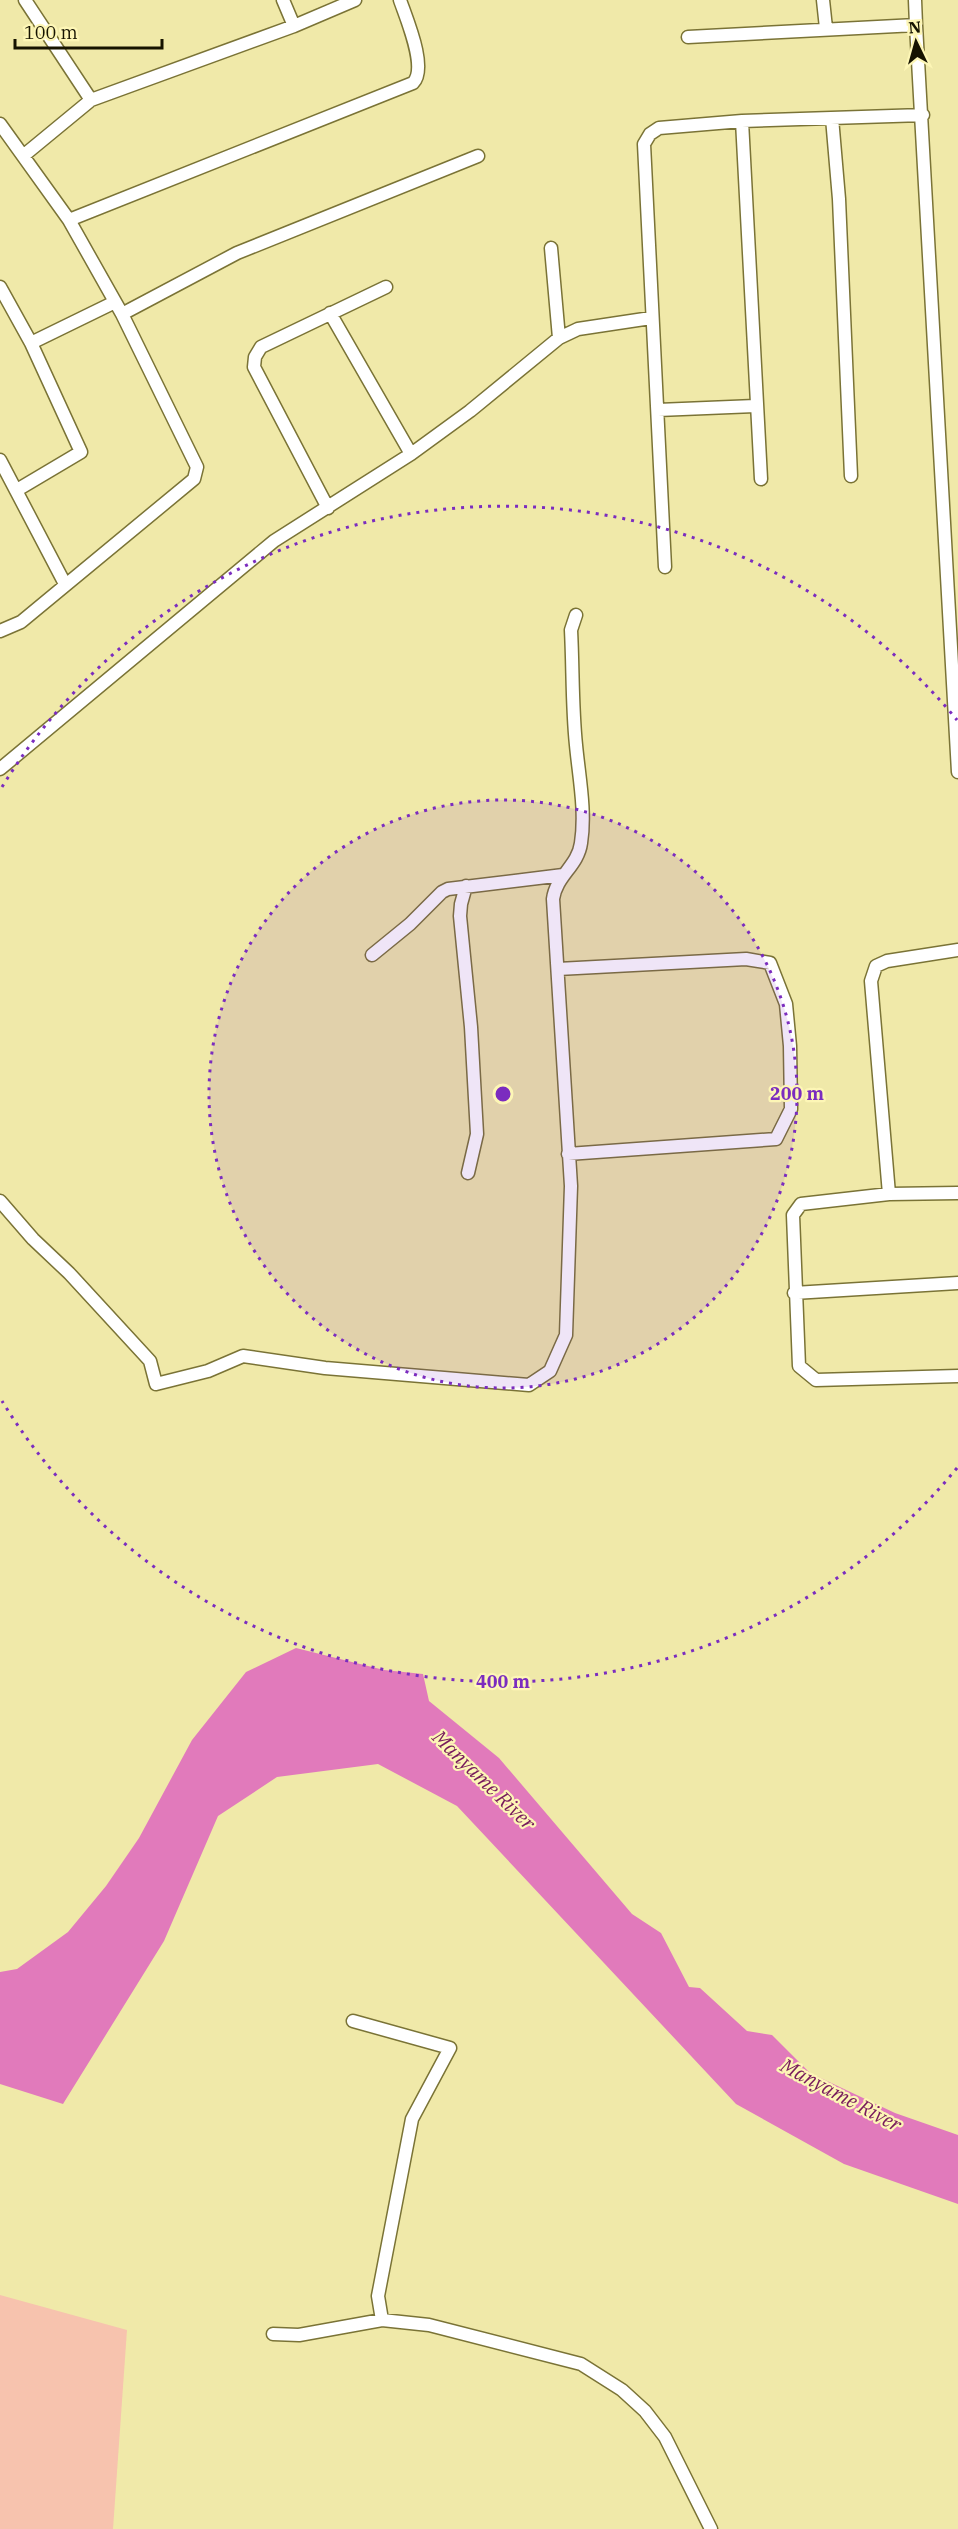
<svg xmlns="http://www.w3.org/2000/svg" width="958" height="2529" font-family="'IBM Plex Serif',serif">
<style>
.green{fill:#f7c3ae}
.water{fill:#e17abb}
.lines{fill:none;stroke-linecap:round;stroke-linejoin:round}
.minor-casing{stroke:#7a7336;stroke-width:15}
.minor{stroke:#fff;stroke-width:12}
.ring{fill:none;stroke:#7b2cbf;stroke-width:3;stroke-dasharray:3 6}
.labels{text-anchor:middle;stroke-width:4.5;stroke-linejoin:round;paint-order:stroke}
.water-label{font-size:20px;font-style:italic;fill:#771b5c;stroke:#fdf6b6}
.centre{fill:#7b2cbf;stroke:#fdf6b6;stroke-width:3}
.ring-label{font-size:18px;text-anchor:middle;font-weight:bold;fill:#7b2cbf;stroke:#fdf6b6;stroke-width:4.5;stroke-linejoin:round;paint-order:stroke}
</style>
<rect width="100%" height="100%" fill="#f0e9a9"/>
<path class="green" d="M0 2295 127 2330 113 2529H0Z"/>
<path class="water" d="M296 1648 384 1670 423 1674 429 1701 499 1758 632 1914 661 1933 689 1987 700 1988 747 2031 772 2035 810 2073 895 2113 958 2135V2204L844 2164 736 2104 457 1806 378 1764 277 1777 218 1816 164 1941 63 2104 0 2084V1972L17 1969 68 1932 106 1886 139 1838 192 1740 246 1672Z"/>
<g class="lines">
<g class="minor-casing">
<path id="minor" d="M25 0 91 100
M283 0 294 26
M823 0 826 28
M915 0 916 25
M688 37 916 25 958 772
M832 118 839 199 851 476
M742 121 761 479
M0 124 69 220 122 314 197 467 194 479 21 622 0 631
M23 156 91 100 294 26 355 0
M69 220 413 83C428 68 406 18 400 0
M551 248 559 338
M0 287 31 343 81 452 17 490
M330 313 411 454
M122 314 237 253 478 156
M31 343 115 302
M658 410 755 406
M0 460 65 584
M328 508 254 367 255 357 261 347 386 287
M665 567 644 144 650 134 659 128 742 121 923 115
M0 769 274 541 411 454 470 411 559 338 578 329 651 318
M466 886 461 904 460 916 471 1027 477 1134 468 1173
M372 955 410 924 442 892 448 889 563 875
M558 969 746 959 770 963 786 1004 790 1046 791 1109 776 1139 568 1154
M958 1193 889 1194 801 1204 793 1215 799 1366 816 1380 958 1376
M889 1194 871 981 876 966 887 961 958 950
M0 1201 33 1239 69 1273 150 1361 156 1384 208 1371 243 1356 325 1368 529 1385 550 1371 566 1335 571 1186 553 899C556 876 578 866 581 843 586 811 579 777 576 745 572 707 573 668 571 630L576 615
M794 1293 958 1283
M353 2021 450 2048 412 2119 378 2296 382 2320
M273 2334 299 2335 382 2320 429 2325 581 2364 622 2390 645 2411 665 2437 711 2529"/>
</g>
<use href="#minor" class="minor"/>
</g>
<circle cx="503" cy="1094" r="294" fill="#7b2cbf" fill-opacity=".12"/>
<g class="ring">
<circle cx="503" cy="1094" r="294"/>
<path d="M957 1468A588 588 0 0 1 2 1401M2 787A588 588 0 0 1 957 720"/>
</g>
<g class="labels">
<g class="water-label">
<text transform="translate(484 1780) rotate(44)" y="7">Manyame River</text>
<text transform="translate(841 2095) rotate(28)" y="7">Manyame River</text>
</g>
</g>
<circle cx="503" cy="1094" r="9" class="centre"/>
<g class="ring-label">
<text x="797" y="1100">200 m</text>
<text x="503" y="1688">400 m</text>
</g>
<g transform="translate(916 42) rotate(355)" stroke="#fdf6b6" stroke-width="4.5" paint-order="stroke">
<path d="M0-4.5L10 22L0 15L-10 22Z" fill="#161300"/>
<text y="-9" font-size="16" font-weight="bold" text-anchor="middle" fill="#161300">N</text>
</g>
<path d="M15 39v9h147v-9" fill="none" stroke="#161300" stroke-width="3"/>
<text x="24" y="39" font-size="18" fill="#161300" stroke="#fdf6b6" stroke-width="4.5" paint-order="stroke">100 m</text>
</svg>
